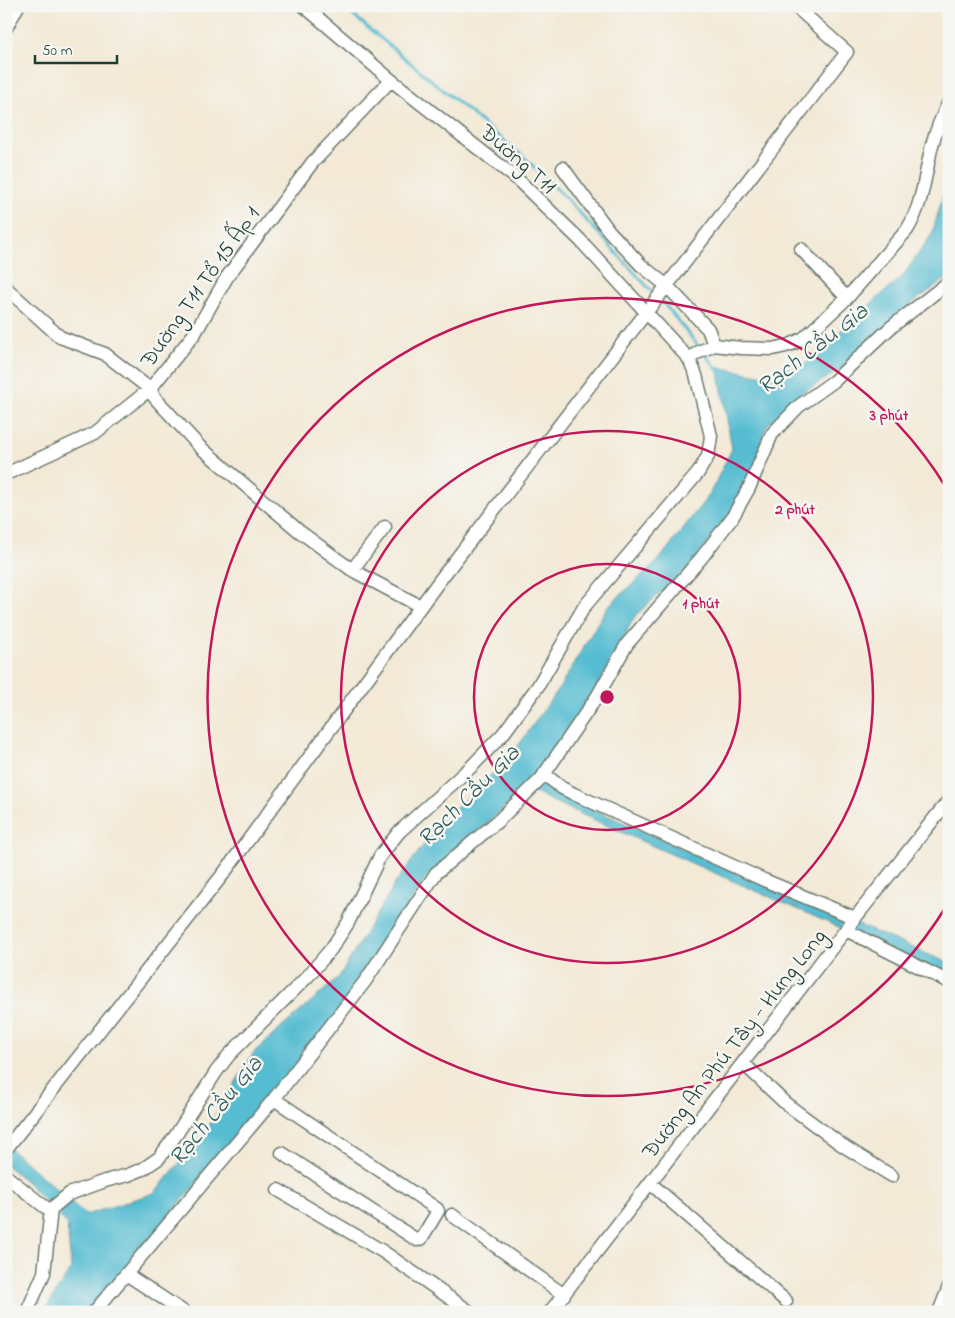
<svg xmlns="http://www.w3.org/2000/svg" width="955" height="1318" font-family="'Indie Flower',sans-serif">
<style>
.water{fill:#54bcd1;stroke:#3a7c82}
.lines{fill:none;stroke-linecap:round;stroke-linejoin:round}
.stream{stroke:#54bcd1;stroke-width:3}
.minor-casing{stroke:#69796d;stroke-width:15}
.minor{stroke:#fff;stroke-width:12}
.ring{fill:none;stroke:#c2185b;stroke-width:2.5}
.labels{text-anchor:middle;stroke-width:5;stroke-linejoin:round;paint-order:stroke}
.street-label{font-size:22px;fill:#1f3d34;stroke:#f6f6f2}
.water-label{font-size:24px;font-style:italic;fill:#2c5d5b;stroke:#f6f6f2}
.centre{fill:#c2185b;stroke:#f6f6f2;stroke-width:2.5}
.ring-label{font-size:15px;text-anchor:middle;font-weight:bold;fill:#c2185b;stroke:#f6f6f2;stroke-width:5;stroke-linejoin:round;paint-order:stroke}
</style>
<rect width="100%" height="100%" fill="#f6f6f2"/>
<filter id="ink" filterUnits="userSpaceOnUse"><feTurbulence type="fractalNoise" baseFrequency=".02" numOctaves="2"/><feDisplacementMap in="SourceGraphic" scale="10" xChannelSelector="R" yChannelSelector="G"/><feConvolveMatrix kernelMatrix="1 2 1 2 8 2 1 2 1" color-interpolation-filters="sRGB"/></filter>
<filter id="wash" filterUnits="userSpaceOnUse"><feTurbulence type="fractalNoise" baseFrequency=".0096" numOctaves="4" result="noise"/><feDisplacementMap in="SourceGraphic" scale="20" xChannelSelector="R" yChannelSelector="G"/><feGaussianBlur stdDeviation="1.12" result="paint"/><feColorMatrix in="noise" values="0 0 0 0 0 0 0 0 0 0 0 0 0 0 0 0 0 1.4 0 .05"/><feComposite in="paint" operator="in"/></filter>
<g filter="url(#wash)">
<rect width="100%" height="100%" fill="#f3e9d6"/>
<path class="water" d="M949 174V277L906 307 843 368 792 399 766 427 750 480 729 514 692 564 635 616 594 693 536 777 555 793 639 829 748 878 944 961 949 964V977C809 912 666 854 526 789L427 876 353 992 309 1050 88 1312H44L71 1268 67 1225 29 1184 6 1165V1145L86 1215 154 1193 204 1134 254 1052 339 977 396 882 440 823 510 757 560 687 607 607 658 561 709 495 732 449 718 367 759 375 807 363 854 318 902 277 932 234Z"/>
<g class="lines">
<path class="stream" d="M342 6 526 159 564 196 655 295
M660 299 700 348
M704 353 721 374"/>
</g>
</g>
<g filter="url(#ink)">
<g class="lines">
<g class="minor-casing">
<path id="minor" d="M6 28 18 6
M563 168 609 231 641 265 667 286 708 329 714 345
M801 249 847 298
M6 288 60 337 105 354 150 389 155 398 200 447 299 531 352 570 420 606
M689 359 697 353 714 345 741 348 773 349 790 345 804 338 847 298 907 230C923 204 925 174 932 145 936 130 942 116 949 102
M6 474 95 433 150 389 195 333 227 277 312 163 391 80
M352 570 385 527
M544 774 562 788 574 794 764 880 855 918
M846 930 949 982
M743 1063 785 1103 842 1145 892 1176
M274 1099 437 1209 438 1211 421 1239 417 1240 282 1153
M6 1149 224 873 440 580 847 52 795 6
M6 1176 50 1211
M650 1183 786 1301
M278 1190 382 1251 470 1312
M452 1215 564 1295
M126 1274 184 1312
M27 1312 44 1273 51 1209 69 1194 105 1181 128 1175 143 1169 159 1158 176 1135 216 1072 229 1055 308 976 331 949 348 923 380 856 399 832 472 766 503 734 538 686 584 607 698 473 708 456 711 436 696 375 689 359 580 240 516 178 391 80 304 6
M94 1312 274 1099 366 980 436 873 499 820 541 779 598 695 627 644 702 557 732 518 749 488 772 434 799 406 834 381 890 328 949 282
M550 1312 855 918 949 800
M939 1312 949 1287"/>
</g>
<use href="#minor" class="minor"/>
</g>
</g>
<g class="ring">
<circle cx="607" cy="697" r="133"/>
<circle cx="607" cy="697" r="266"/>
<path d="M947 905A399 399 0 1 1 947 489"/>
</g>
<g class="labels">
<g class="street-label">
<text transform="translate(519 158) rotate(41)" y="8">Đường T11</text>
<text transform="translate(199 286) rotate(-55)" y="8">Đường T11 Tổ 15 Ấp 1</text>
<text transform="translate(733 1043) rotate(-52)" y="8">Đường An Phú Tây - Hưng Long</text>
</g>
<g class="water-label">
<text transform="translate(812 348) rotate(-38)" y="8">Rạch Cầu Gia</text>
<text transform="translate(468 795) rotate(-45)" y="8">Rạch Cầu Gia</text>
<text transform="translate(215 1110) rotate(-51)" y="8">Rạch Cầu Gia</text>
</g>
</g>
<circle cx="607" cy="697" r="8" class="centre"/>
<g class="ring-label">
<text x="889" y="420">3 phút</text>
<text x="795" y="514">2 phút</text>
<text x="701" y="608">1 phút</text>
</g>
<rect width="955" height="1318" fill="none" stroke="#f6f6f2" stroke-width="25"/>
<path d="M35 55v8h82v-8" fill="none" stroke="#1f3d34" stroke-width="2.5"/>
<text x="42" y="55" font-size="15" fill="#1f3d34" stroke="#f6f6f2" stroke-width="4" paint-order="stroke">50 m</text>
</svg>
